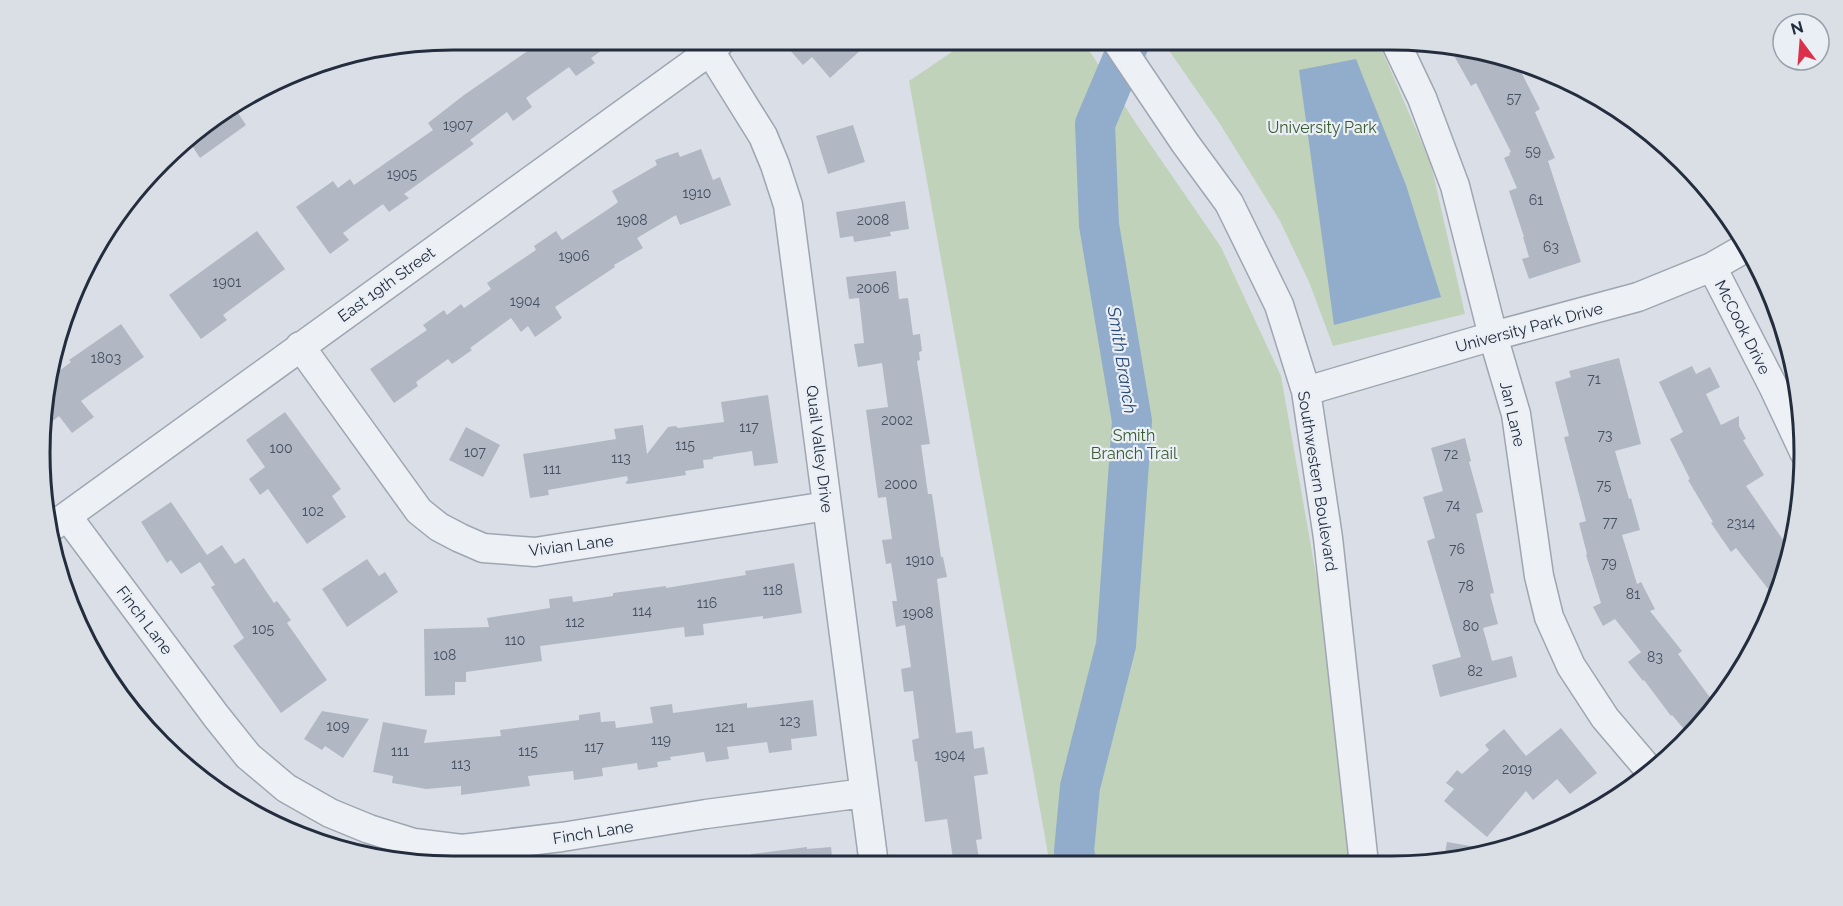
<svg xmlns="http://www.w3.org/2000/svg" width="1843" height="906" font-family="Raleway,sans-serif">
<style>
.green{fill:#c1d2bb}
.water{fill:#91adcb}
.lines{fill:none;stroke-linecap:round;stroke-linejoin:round}
.river{stroke:#91adcb;stroke-width:40}
.building{fill:#b1b8c4}
.minor-casing{stroke:#9fa6b1;stroke-width:31}
.minor{stroke:#edf0f5;stroke-width:28}
.labels{text-anchor:middle;stroke-width:4.5;stroke-linejoin:round;paint-order:stroke}
.number-label{font-size:14px;fill:#465060}
.park-label{font-size:16px;fill:#385b2f;stroke:#eaeef5}
.street-label{font-size:16px;fill:#232d3e;stroke:#eaeef5}
.water-label{font-size:18px;font-style:italic;fill:#2a4c75;stroke:#eaeef5}
.rim{fill:none;stroke:#232d3e;stroke-width:3}
</style>
<rect width="100%" height="100%" fill="#dadfe7"/>
<path class="green" d="M971 39H1082L1137 125 1221 247 1281 376 1318 586 1349 864 1050 865 909 81Z
M1161 39H1377L1431 164 1465 314 1333 346 1309 282 1280 221 1220 124Z"/>
<path class="water" d="M1356 59 1406 185 1441 297 1334 325 1299 70Z"/>
<g class="lines">
<path class="river" d="M1077 865 1074 851 1080 787 1116 645 1132 421 1099 225 1095 124 1131 39"/>
</g>
<path class="building" d="M545 39H618L591 58 595 63 576 76 569 67 526 98 532 107 513 121 507 112 470 140 474 144 404 194 409 198 389 212 383 204 343 233 349 240 330 254 296 207 333 181 338 188 350 179 354 185 433 130 428 123 464 95Z
M795 39H873L830 78 812 57 803 65 789 49 798 41Z
M1463 46 1515 60 1540 109 1535 112 1555 158 1548 161 1581 262 1529 279 1522 259 1529 257 1523 237H1524L1509 191 1517 188 1504 158 1510 155 1509 153 1511 152 1476 83 1471 86 1452 52Z
M234 107 246 125 200 158 187 138 201 125Z
M853 125 865 162 828 174 816 136Z
M701 149 713 180 720 177 731 205 680 225 676 215 637 238 643 248 614 265 615 267 555 307 562 318 535 337 528 326 521 332 511 318 470 348 472 350 452 364 448 359 416 382 418 386 394 403 370 369 427 330 423 325 444 310 447 315 461 304 464 308 491 289 487 283 536 250 534 246 556 231 562 240 613 206 618 202 612 191 657 165 655 160 678 152 680 157Z
M905 201 909 229 890 232 891 236 854 242 853 236 840 238 836 212Z
M257 231 285 269 223 315 227 320 201 339 169 295Z
M896 271 899 299 908 298 913 335 920 334 922 351 919 352 920 360 917 361 930 444 921 445 928 494H932L941 557H943L947 577 937 579 956 733 972 731 974 749 984 747 988 774 974 776 982 839 976 840 980 865H954L947 819 925 822 917 761 915 762 912 740 919 738 913 691 904 692 901 669 911 667 905 625 896 627 892 601H897L891 563 886 564 882 540 892 539 886 497 878 498 866 410 888 407 882 363 858 367 854 344 864 343 859 298 849 299 846 277Z
M121 324 144 357 81 401 94 417 72 433 59 416 45 427 47 380 71 362 69 360Z
M1619 358 1641 444 1615 451 1629 499 1631 498 1640 530 1622 535 1637 584 1641 582 1655 609 1650 611 1682 651 1678 654 1717 707 1689 735 1672 715 1671 716 1644 680 1643 681 1628 662 1641 652 1615 619 1603 626 1593 607 1601 603 1586 555 1587 554 1579 523 1586 521 1564 437 1569 436 1555 382 1571 377 1569 371Z
M1692 366 1696 374 1710 367 1720 387 1706 394 1721 425 1739 416V426L1746 439 1743 440 1764 475 1746 486 1790 550 1776 599 1736 548 1731 552 1711 523 1713 522 1688 480 1690 479 1670 439 1683 432 1659 382Z
M768 395 778 463 754 466 752 451 713 457V459L703 460 704 468 685 471 686 475 628 484 625 483 628 480 627 476 548 490 549 495 530 498 523 454 616 439 614 429 643 425 647 454 668 427 676 426 678 428 724 422 721 402Z
M285 412 341 489 332 496 346 517 307 544 268 489 260 495 249 479 265 467 246 440Z
M466 427 500 445 483 477 449 460Z
M1465 438 1471 461 1469 462 1483 512 1476 514 1494 593 1490 594 1498 624 1483 628 1492 661 1512 656 1517 677 1440 697 1432 665 1461 657 1427 541 1435 538 1423 497 1443 491 1431 448Z
M171 502 207 555 222 545 235 564 244 558 274 603 277 601 291 620 287 623 327 680 281 713 233 646 244 638 211 587 215 585 200 562 181 574 171 560 167 563 141 522Z
M367 559 379 576 385 572 398 592 347 627 322 589Z
M794 563 802 613 763 619V616L703 624 704 635 685 637 684 627 540 646 542 661 466 672V682H455V695L425 696 424 629 489 627 487 618 550 608 549 599 572 596 573 602 613 596V593L666 586V588L746 575 745 571Z
M813 700 817 736 791 739 792 750 769 753 767 742 727 747 729 759 706 762 704 752 670 757 671 760 657 762 658 767 638 770 637 763 602 768 603 776 574 780 573 771 528 776 530 786 461 795V786L426 789 392 783 393 776 373 772 383 722 427 730 424 743 501 736 500 730 579 720V715L600 712 601 722 615 721 616 728 653 723 650 707 672 704 673 713 747 703V708Z
M322 711 369 719 343 758 325 746 322 750 304 739Z
M1561 728 1597 773 1570 794 1557 779 1533 800 1526 791 1487 837 1444 801 1454 789 1446 783 1457 770 1462 774 1489 750 1485 745 1504 729 1526 756Z
M1447 842 1494 850 1443 863Z
M807 847V849L831 847 833 866H752L751 854Z"/>
<g class="lines">
<g class="minor-casing">
<path id="minor" d="M1115 39 1185 143 1229 203 1279 305 1306 391 1328 538 1364 864
M1394 39 1422 98 1455 186 1493 336 1516 414 1539 576 1549 617 1571 666 1605 718 1651 772
M710 51 763 136 775 165 788 205 874 865
M1712 267 1773 386 1804 452
M300 346 419 511 439 527 460 538 483 548 535 552 827 506
M1306 391 1493 336 1638 297 1712 267 1747 247
M67 516 216 716 248 756 286 788 330 813 369 829 414 843 462 849 562 837 706 814 864 793
M49 529 710 51 723 39"/>
</g>
<use href="#minor" class="minor"/>
</g>
<g class="labels">
<g class="number-label">
<text x="1514" y="103">57</text>
<text x="458" y="130">1907</text>
<text x="1533" y="156">59</text>
<text x="402" y="179">1905</text>
<text x="697" y="198">1910</text>
<text x="1536" y="205">61</text>
<text x="632" y="225">1908</text>
<text x="873" y="225">2008</text>
<text x="1551" y="252">63</text>
<text x="574" y="261">1906</text>
<text x="227" y="287">1901</text>
<text x="873" y="293">2006</text>
<text x="525" y="306">1904</text>
<text x="106" y="363">1803</text>
<text x="1594" y="384">71</text>
<text x="897" y="425">2002</text>
<text x="749" y="432">117</text>
<text x="1605" y="440">73</text>
<text x="685" y="450">115</text>
<text x="281" y="453">100</text>
<text x="475" y="457">107</text>
<text x="1451" y="459">72</text>
<text x="621" y="463">113</text>
<text x="552" y="474">111</text>
<text x="901" y="489">2000</text>
<text x="1604" y="490">75</text>
<text x="1453" y="510">74</text>
<text x="313" y="516">102</text>
<text x="1610" y="527">77</text>
<text x="1741" y="528">2314</text>
<text x="1457" y="554">76</text>
<text x="920" y="565">1910</text>
<text x="1609" y="568">79</text>
<text x="1466" y="591">78</text>
<text x="773" y="595">118</text>
<text x="1633" y="599">81</text>
<text x="707" y="608">116</text>
<text x="642" y="616">114</text>
<text x="918" y="618">1908</text>
<text x="575" y="627">112</text>
<text x="1471" y="631">80</text>
<text x="263" y="634">105</text>
<text x="515" y="645">110</text>
<text x="445" y="660">108</text>
<text x="1655" y="662">83</text>
<text x="1475" y="676">82</text>
<text x="790" y="726">123</text>
<text x="338" y="731">109</text>
<text x="725" y="732">121</text>
<text x="661" y="745">119</text>
<text x="594" y="752">117</text>
<text x="400" y="756">111</text>
<text x="528" y="756">115</text>
<text x="950" y="760">1904</text>
<text x="461" y="769">113</text>
<text x="1517" y="774">2019</text>
</g>
<g class="park-label">
<text x="1322" y="133">University Park</text>
<text x="1134" y="441">Smith<tspan x="1134" dy="18">Branch Trail</tspan></text>
</g>
<g class="street-label">
<text transform="translate(386 284) rotate(-36)" y="6">East 19th Street</text>
<text transform="translate(1529 327) rotate(-15)" y="6">University Park Drive</text>
<text transform="translate(1743 327) rotate(63)" y="6">McCook Drive</text>
<text transform="translate(1513 414) rotate(77)" y="6">Jan Lane</text>
<text transform="translate(820 449) rotate(83)" y="6">Quail Valley Drive</text>
<text transform="translate(1318 481) rotate(81)" y="6">Southwestern Boulevard</text>
<text transform="translate(571 545) rotate(-7)" y="6">Vivian Lane</text>
<text transform="translate(145 620) rotate(53)" y="6">Finch Lane</text>
<text transform="translate(593 832) rotate(-9)" y="6">Finch Lane</text>
</g>
<g class="water-label">
<text transform="translate(1122 360) rotate(81)" y="6">Smith Branch</text>
</g>
</g>
<path d="M0 0H1843V906H0ZM453 50H1391A403 403 0 0 1 1794 453V453A403 403 0 0 1 1391 856H453A403 403 0 0 1 50 453V453A403 403 0 0 1 453 50Z" fill="#dadfe6" fill-rule="evenodd"/>
<path class="rim" d="M453 50H1391A403 403 0 0 1 1794 453V453A403 403 0 0 1 1391 856H453A403 403 0 0 1 50 453V453A403 403 0 0 1 453 50Z"/>
<g transform="translate(1801 42) rotate(344)"><circle r="28" fill="#eaeef5" stroke="#9aa1ac" stroke-width="1.5"/>
<path d="M0-4.5L10 22L0 15L-10 22Z" fill="#db314b"/>
<text y="-9" font-size="16" font-weight="bold" text-anchor="middle" fill="#232d3e">N</text>
</g>
</svg>
